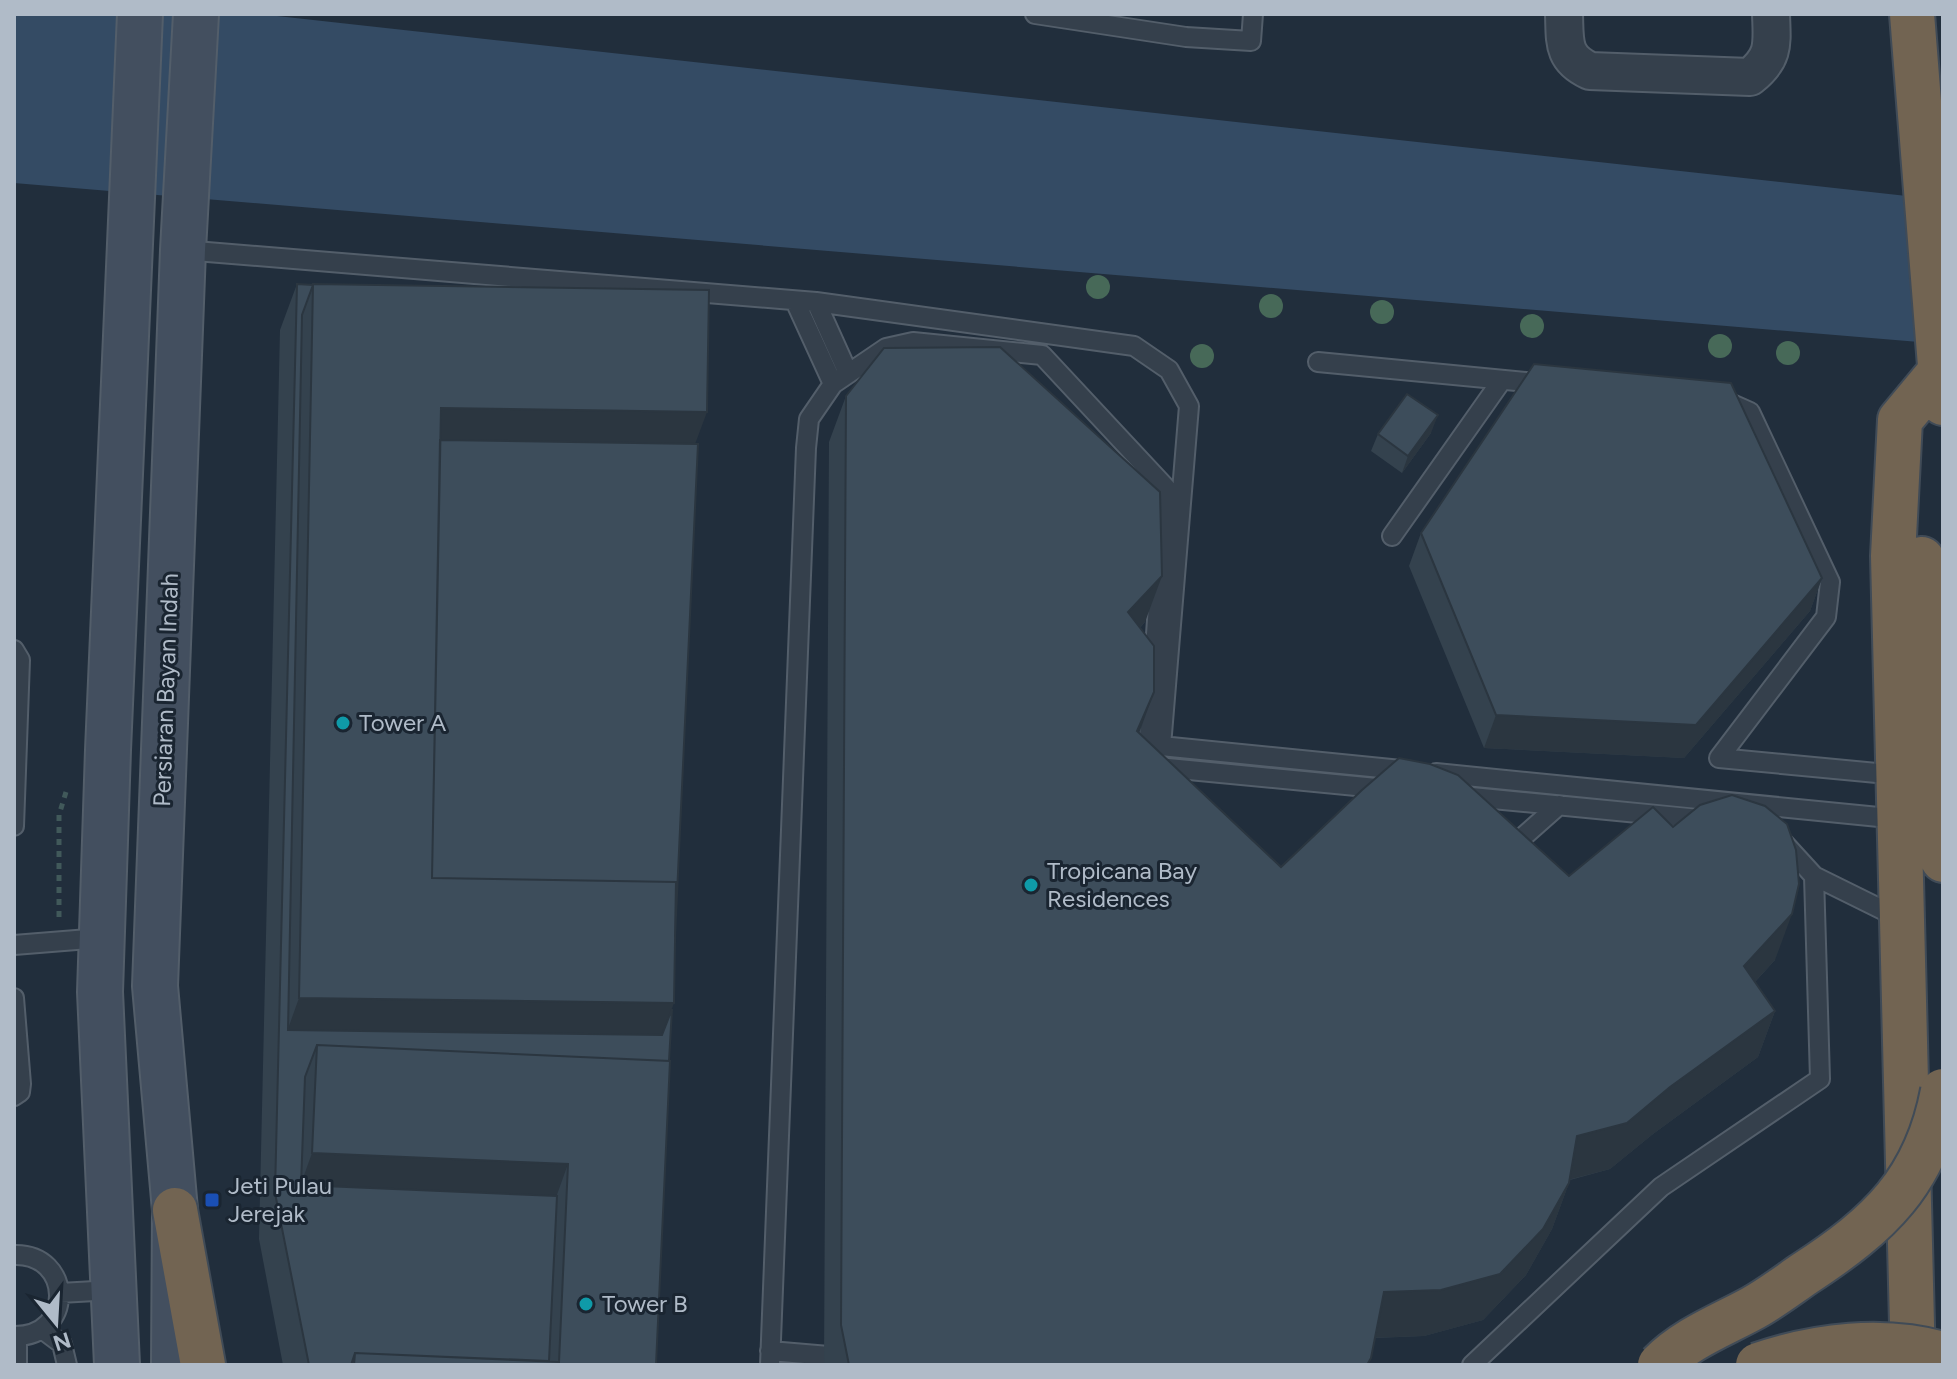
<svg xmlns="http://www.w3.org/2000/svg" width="1957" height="1379" font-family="Figtree,sans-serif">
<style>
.water{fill:#344b64}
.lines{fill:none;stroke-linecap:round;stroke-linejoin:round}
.lane-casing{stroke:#535e6a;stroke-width:22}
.street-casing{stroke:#535e6a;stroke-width:40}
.secondary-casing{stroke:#535e6a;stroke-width:48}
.highway-casing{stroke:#404b57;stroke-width:48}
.path{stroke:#41595a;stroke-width:5;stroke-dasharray:6 6;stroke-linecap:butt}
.lane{stroke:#35404c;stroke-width:18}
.street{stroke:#35404c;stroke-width:36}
.secondary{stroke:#434f5f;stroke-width:44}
.highway{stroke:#726452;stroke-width:44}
.highway-bridge-casing{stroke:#404b57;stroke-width:48;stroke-linecap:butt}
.highway-bridge{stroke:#726452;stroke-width:44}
.tree{fill:#476958}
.wall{fill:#34424e}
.shaded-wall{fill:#2b3640}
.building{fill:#3d4d5b;stroke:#2b3640;stroke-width:2}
.culture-dot{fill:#0f9aa8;stroke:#1a2531;stroke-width:3}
.transit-dot{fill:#1a4fb4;stroke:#1a2531;stroke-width:3}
.labels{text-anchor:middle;stroke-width:6;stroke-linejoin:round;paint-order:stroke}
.street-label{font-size:24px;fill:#b0bbc8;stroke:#1a2531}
.poi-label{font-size:24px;fill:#b0bbc8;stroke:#1a2531;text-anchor:start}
</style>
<rect width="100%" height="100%" fill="#212e3c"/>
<path class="water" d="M14 14H259L1943 200V344L14 183Z"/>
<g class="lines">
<g class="lane-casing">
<path id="lane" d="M1035 14 1186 37 1251 41 1253 14
M183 250 816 302 1134 346 1169 370 1189 406 1161 746 1411 771
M795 301 833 384
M816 302 848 373
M1318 362 1546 384
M1723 400 1750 412 1830 582 1826 617 1719 758 1898 775
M1392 536 1502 380
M14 650 20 660 14 826
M1436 773 1899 819
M1461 796 1710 820
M1782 841 1814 876 1899 918
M1507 851 1559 805
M14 945 101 938
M14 998 21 1084 20 1092 14 1096
M14 1255C73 1253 75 1337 14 1336
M60 1293 113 1290
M42 1329 62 1344 67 1365
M770 1351 852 1358 851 1365
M17 1365V1337
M770 1365 806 448 809 419 833 384 886 348 913 342 1042 355 1166 488 1147 766 1387 789
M1472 1365 1661 1187 1820 1079 1814 876"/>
</g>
<g class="street-casing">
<path id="street" d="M1564 14C1565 42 1562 58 1590 71L1750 77C1775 57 1772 44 1771 14"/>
</g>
<g class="secondary-casing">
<path id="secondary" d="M117 1365 100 992 108 750 140 14
M174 1365 175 1210 155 986 183 250 196 14"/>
</g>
<g class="highway-casing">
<path id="highway" d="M1912 14 1943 403
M1922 559 1943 860
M175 1210 203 1365
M1913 1365 1893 556 1900 420 1939 373"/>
</g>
<path class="path" d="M59 917V815L66 792"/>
<use href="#lane" class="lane"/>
<use href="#street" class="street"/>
<use href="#secondary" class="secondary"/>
<use href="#highway" class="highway"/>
<g class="highway-bridge-casing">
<path id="highway-bridge" d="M1660 1365C1685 1339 1722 1325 1753 1308 1771 1298 1788 1285 1804 1274 1879 1225 1926 1182 1943 1091
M1758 1365C1817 1345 1883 1337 1943 1354"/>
</g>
<use href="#highway-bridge" class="highway-bridge"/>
</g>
<g class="tree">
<circle cx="1098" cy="287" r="12"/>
<circle cx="1271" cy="306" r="12"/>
<circle cx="1382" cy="312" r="12"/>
<circle cx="1532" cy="326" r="12"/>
<circle cx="1720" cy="346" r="12"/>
<circle cx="1788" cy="353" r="12"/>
<circle cx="1202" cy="356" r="12"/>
</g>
<path class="wall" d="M297 284 313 285 695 444 656 1365H283L259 1239 280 330Z
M846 396 1145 622 1140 628 1139 734 1281 867 1569 876 1775 960 1755 982 1775 1011 1758 1057 1653 1134 1610 1169 1570 1180 1552 1229 1526 1275 1483 1320 1424 1336 1375 1338 1368 1365H824L829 442Z
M1431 433 1402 473 1371 451 1378 434Z
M1421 533 1822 578 1810 611 1684 758 1484 748 1409 566Z"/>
<path class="shaded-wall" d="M441 408 707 412 678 490 428 486Z
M1438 415 1431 433 1402 473 1408 456Z
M1162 576 1145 622 1111 658 1128 612Z
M1822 578 1810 611 1684 758 1484 748 1496 715Z
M1154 692 1137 739V731Z
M1792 914 1775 960 1727 1012 1744 966Z
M299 998 674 1003 645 1081 317 1045 279 1054Z
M1775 1011 1758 1057 1653 1134 1610 1169 1560 1182 1577 1136Z
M312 1153 568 1164 540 1242 284 1231Z
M1569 1183 1552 1229 1526 1275 1483 1320 1424 1336 1367 1338 1384 1292Z"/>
<path class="building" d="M297 284 313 285 302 315 288 1030 662 1035 672 1009 669 1061 317 1045 305 1077 301 1185 557 1196 549 1361 355 1353 351 1365H309L275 1193Z
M313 284 709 290 707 412 441 408 432 878 676 882 674 1003 299 998Z
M1000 347 1160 492 1162 576 1128 612 1154 646V692L1137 731 1281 867 1362 790 1399 758 1430 764 1458 775 1569 876 1653 807 1673 827 1700 805 1732 795 1765 806 1787 824 1796 850 1799 884 1792 914 1744 966 1775 1011 1670 1087 1627 1123 1577 1136 1569 1183 1543 1229 1500 1274 1441 1290 1384 1292 1371 1358 1367 1365H849L841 1325 846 396 884 348Z
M1534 364 1731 383 1822 578 1696 725 1496 715 1421 533Z
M1407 394 1438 415 1408 456 1378 434Z
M440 440 698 444 675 937 676 882 432 878Z
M317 1045 670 1061 656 1365H354L355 1353 559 1362 568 1164 312 1153Z"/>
<g class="culture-dot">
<circle cx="343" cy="723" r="8"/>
<circle cx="1031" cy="885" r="8"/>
<circle cx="586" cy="1304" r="8"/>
</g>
<rect class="transit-dot" x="204" y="1192" width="16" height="16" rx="4"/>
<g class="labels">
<g class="street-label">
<text transform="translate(166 690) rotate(-88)" y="8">Persiaran Bayan Indah</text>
</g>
<g class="poi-label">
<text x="359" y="731">Tower A</text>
<text x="1047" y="879">Tropicana Bay<tspan x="1047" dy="28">Residences</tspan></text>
<text x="228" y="1194">Jeti Pulau<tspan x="228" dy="28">Jerejak</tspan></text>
<text x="602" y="1312">Tower B</text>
</g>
</g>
<rect width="1957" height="1379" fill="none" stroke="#b0bbc8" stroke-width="32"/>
<g transform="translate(56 1323) rotate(162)" stroke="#1a2531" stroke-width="6" paint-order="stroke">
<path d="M0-6L14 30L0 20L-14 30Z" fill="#b0bbc8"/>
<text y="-12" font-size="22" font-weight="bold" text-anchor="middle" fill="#b0bbc8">N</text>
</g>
</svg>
